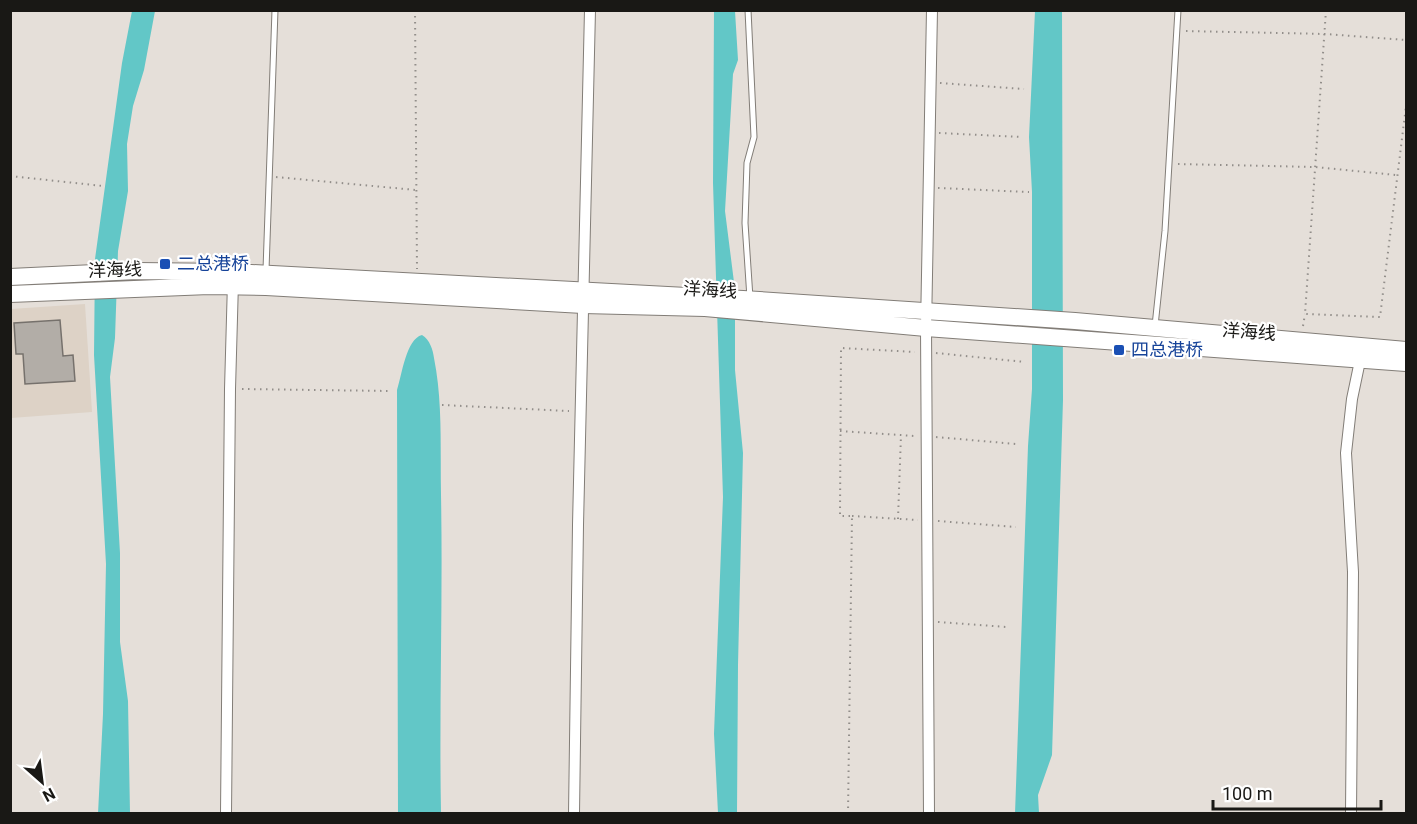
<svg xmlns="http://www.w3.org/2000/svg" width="1417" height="824" font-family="Roboto,'Noto Sans SC',sans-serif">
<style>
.built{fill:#ddd2c6}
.water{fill:#62c7c7}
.building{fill:#b2ada7;stroke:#76716c;stroke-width:1.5}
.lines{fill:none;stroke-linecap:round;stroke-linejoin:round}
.lane-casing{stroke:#827d77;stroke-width:7}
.street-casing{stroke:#827d77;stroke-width:12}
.secondary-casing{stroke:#827d77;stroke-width:18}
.path{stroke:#928e8a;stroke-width:2;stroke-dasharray:1.5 4.5;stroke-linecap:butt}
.lane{stroke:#fff;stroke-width:5}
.street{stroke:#fff;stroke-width:10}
.secondary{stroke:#fff;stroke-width:16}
.transit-dot{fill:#1a4fb4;stroke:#fff;stroke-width:2}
.labels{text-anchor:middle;stroke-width:4.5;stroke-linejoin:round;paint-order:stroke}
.transit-label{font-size:18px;fill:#164399;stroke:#fff;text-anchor:start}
.street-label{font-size:18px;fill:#191815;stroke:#fff}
</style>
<rect width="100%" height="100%" fill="#e5dfd9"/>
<path class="built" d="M85 304 92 412 11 418V309Z"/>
<path class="water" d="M132 11H155L144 70 133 106 127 144 128 191 118 251 115 338 110 377 120 553V642L128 701 130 813 98 814 103 714 106 564 94 355 95 259 122 63Z
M714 11H735L738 60 733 74 725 211 735 290V370L743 453 738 665 737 814 718 813 714 734 723 497 713 183Z
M1035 11H1062L1063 400 1052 755 1038 795 1039 813 1015 814 1028 446 1032 389V192L1029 137Z
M422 335C430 340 433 350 434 358 443 403 440 450 441 495 443 601 439 707 441 813H398L397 390C402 375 406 339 422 335Z"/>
<path class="building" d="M60 320 63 356 73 355 75 381 25 384 23 354H16L14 323Z"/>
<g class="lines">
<g class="lane-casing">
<path id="lane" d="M748 10 754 137 747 163 745 223 750 298
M266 270 275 10
M1155 326 1165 231 1178 10"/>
</g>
<g class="street-casing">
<path id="street" d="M226 814 230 389 233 282
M574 814 578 525 590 10
M929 814 926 328 932 10
M1351 814 1353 572 1346 453 1352 399 1361 356"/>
</g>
<g class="secondary-casing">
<path id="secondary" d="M10 277 137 271 233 272 743 299 1075 321 1406 350
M10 294 209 286 266 287 583 305 705 308 926 328 1406 363"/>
</g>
<path class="path" d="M415 10 417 269
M1326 10 1305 314 1380 317 1406 106
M1186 31 1325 34 1406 40
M940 83 1024 89
M939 133 1022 137
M1178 164 1315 167 1396 175
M10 176 103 186
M276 177 416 190
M938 188 1029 192
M1303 326 1305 314
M936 353 1025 362
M242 389 390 391
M442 405 569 411
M840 431 915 436
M936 437 1016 444
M852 516 918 520
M898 519 901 435
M938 521 1016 527
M938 622 1007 627
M848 814 852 516H840L841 348 915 352"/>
<use href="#lane" class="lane"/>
<use href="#street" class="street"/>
<use href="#secondary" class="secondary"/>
</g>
<g class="transit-dot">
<rect x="159" y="258" width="12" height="12" rx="3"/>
<rect x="1113" y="344" width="12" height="12" rx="3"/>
</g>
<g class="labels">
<g class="transit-label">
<text x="177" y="270">二总港桥</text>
<text x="1131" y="356">四总港桥</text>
</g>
<g class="street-label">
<text transform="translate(115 270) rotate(-2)" y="6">洋海线</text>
<text transform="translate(710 290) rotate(3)" y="6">洋海线</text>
<text transform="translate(1249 332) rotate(4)" y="6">洋海线</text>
</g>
</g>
<rect width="1417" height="824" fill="none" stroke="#191815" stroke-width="24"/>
<g transform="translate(42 782) rotate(152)" stroke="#ffffff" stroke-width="4.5" paint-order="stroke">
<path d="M0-4.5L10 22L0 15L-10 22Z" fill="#191815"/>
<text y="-9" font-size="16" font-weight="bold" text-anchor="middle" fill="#191815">N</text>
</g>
<path d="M1213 800v9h168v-9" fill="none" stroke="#191815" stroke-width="3"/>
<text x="1222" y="800" font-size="18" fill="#191815" stroke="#ffffff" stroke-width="4.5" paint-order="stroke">100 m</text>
</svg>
